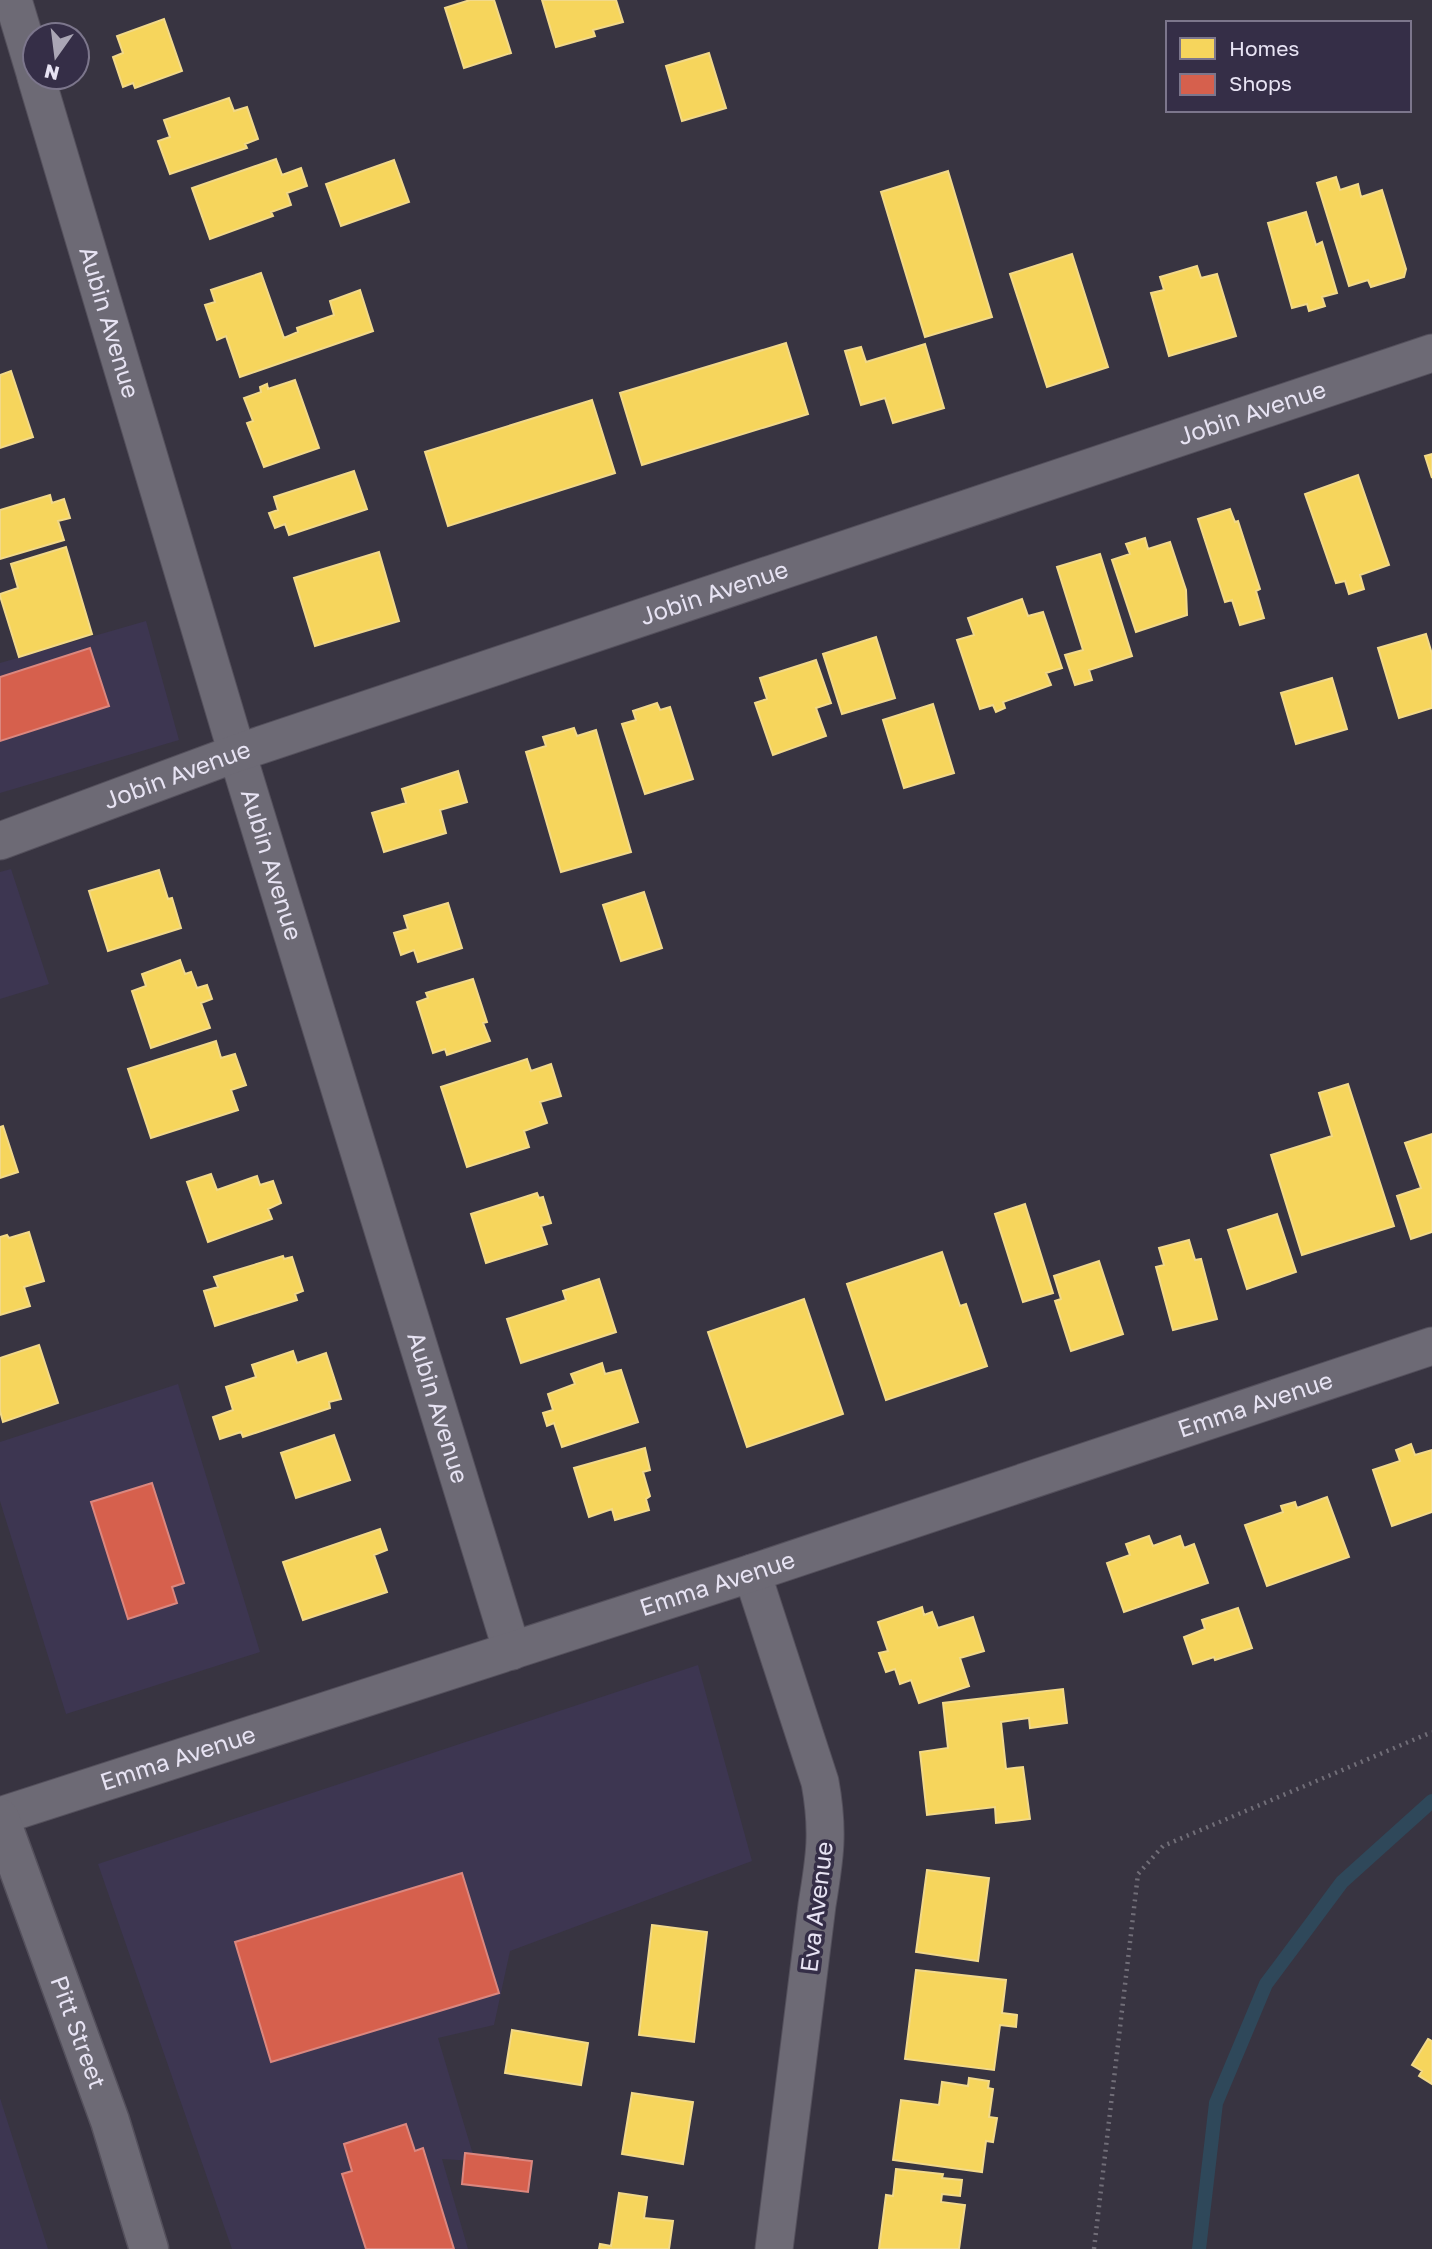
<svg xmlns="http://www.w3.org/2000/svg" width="1432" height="2249" font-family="'Golos Text',sans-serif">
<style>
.built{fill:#3d3651}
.homes{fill:#f6d55c;stroke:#f2d989;stroke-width:2}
.shops{fill:#d6604d;stroke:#db877f;stroke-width:2}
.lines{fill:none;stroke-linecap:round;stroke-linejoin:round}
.stream{stroke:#2f485a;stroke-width:14}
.minor-casing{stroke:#54505c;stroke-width:39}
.tertiary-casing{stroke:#54505c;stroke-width:41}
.path{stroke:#716e78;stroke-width:4.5;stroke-dasharray:2 5;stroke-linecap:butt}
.minor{stroke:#6d6a75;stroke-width:37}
.tertiary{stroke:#6d6a75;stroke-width:38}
.labels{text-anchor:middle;stroke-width:7;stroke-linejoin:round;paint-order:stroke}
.street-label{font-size:24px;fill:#e7e3f3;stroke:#352e47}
</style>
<rect width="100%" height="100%" fill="#383441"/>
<path class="built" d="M146 621 179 740 0 793V663Z
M11 869 49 984 0 999V872Z
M178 1384 260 1652 66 1714 0 1501V1442Z
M698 1665 752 1861 510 1951 494 2025 438 2038 475 2161 442 2159 468 2249H232L98 1864Z
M0 2098 48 2249H0Z"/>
<path class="homes" d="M470 0H494L511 53 464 68 445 8Z
M542 0H616L623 22 593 30 595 36 556 47Z
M164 19 182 71 135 88 133 83 123 87 113 57 123 53 117 36Z
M709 53 726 108 682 121 666 66Z
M229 98 234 111 247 107 258 139 245 144 247 148 170 174 158 141 170 137 164 120Z
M276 159 282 175 301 168 307 186 287 193 291 205 271 212 273 216 210 239 192 188Z
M394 160 409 202 341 226 326 184Z
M948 171 992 317 925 337 881 192Z
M1336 177 1340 190 1358 184 1361 197 1382 190 1406 269 1404 277 1371 287 1368 280 1349 286 1317 183Z
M1306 212 1316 245 1322 242 1337 293 1322 297 1325 306 1309 311 1307 304 1292 308 1268 223Z
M1072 254 1108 367 1047 387 1010 274Z
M1197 266 1201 278 1217 274 1236 336 1169 356 1151 293 1164 290 1160 277Z
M261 273 284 338 298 332 297 328 334 315 330 301 360 290 373 331 240 377 226 336 217 340 205 305 215 302 211 290Z
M786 343 808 414 642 465 620 393Z
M925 344 944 408 893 423 885 398 861 405 845 351 861 347 866 362Z
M11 371 33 437 0 448V375Z
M295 380 319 448 264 467 247 423 253 421 244 398 261 392 260 387 267 384 268 389Z
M592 400 615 473 448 526 425 452Z
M1432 454V478L1425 456Z
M354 471 367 509 289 535 285 524 275 528 269 513 278 510 274 497Z
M1358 475 1389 565 1360 575 1364 589 1349 594 1345 581 1336 583 1305 494Z
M50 495 52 503 64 499 70 518 58 521 64 540 0 559V510Z
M1230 509 1235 522 1238 521 1260 589 1256 591 1264 618 1240 625 1232 600 1225 602 1198 519Z
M1145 538 1148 549 1170 542 1186 590 1187 615 1136 632 1112 560 1130 554 1126 544Z
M66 547 92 634 19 657 0 596V594L18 588 11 564Z
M379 552 399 621 315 646 294 578Z
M1100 554 1132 656 1089 670 1092 680 1075 685 1065 655 1083 650 1057 567Z
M1022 599 1028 616 1043 612 1062 668 1046 673 1051 685 1003 702 1005 708 996 712 993 705 980 709 957 640 974 635 968 618Z
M1426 634 1432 654V708L1399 718 1378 648Z
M876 637 895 698 842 714 823 654Z
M816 660 831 703 816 708 826 736 773 755 755 703 767 699 760 678Z
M1332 678 1347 729 1296 744 1281 693Z
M657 703 660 710 670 707 693 779 645 794 622 724 636 720 633 711Z
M933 704 954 773 904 788 883 720Z
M574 728 577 736 596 730 631 852 561 872 526 752 546 746 543 737Z
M458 771 467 802 440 810 446 833 384 852 372 813 406 803 402 789Z
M159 870 168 899 172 898 181 928 108 951 89 891Z
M644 892 662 948 621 961 603 905Z
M448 903 462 948 418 962 414 950 401 955 394 933 408 929 404 916Z
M180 960 185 974 191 972 197 988 207 985 212 999 201 1003 210 1028 151 1048 132 991 146 986 142 974Z
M473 979 487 1022 483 1023 490 1041 447 1055 445 1049 433 1053 417 1002 428 998 426 993Z
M216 1041 221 1058 235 1054 246 1085 231 1090 238 1110 151 1138 128 1069Z
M527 1059 531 1071 551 1064 561 1096 540 1102 547 1123 524 1131 529 1147 467 1167 441 1087Z
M1348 1084 1394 1226 1302 1255 1271 1155 1332 1136 1319 1093Z
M3 1126 18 1172 0 1178V1127Z
M1432 1134V1232L1411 1239 1397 1196 1421 1188 1405 1143Z
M211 1174 217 1190 257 1176 260 1185 273 1181 281 1203 268 1209 272 1219 208 1242 187 1182Z
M537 1193 539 1198 543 1197 551 1223 541 1226 547 1244 486 1263 471 1214Z
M1025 1204 1053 1293 1023 1302 995 1214Z
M1277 1214 1296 1272 1247 1289 1228 1230Z
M29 1232 44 1281 24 1287 30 1306 0 1315V1237L7 1235 9 1238Z
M1189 1240 1195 1260 1201 1259 1217 1319 1173 1330 1156 1267 1164 1265 1159 1248Z
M942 1252 960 1306 966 1304 987 1366 886 1400 847 1284Z
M283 1256 284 1259 292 1257 303 1291 295 1294 297 1300 215 1326 204 1291 218 1287 214 1277Z
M1099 1261 1123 1334 1071 1351 1055 1301 1061 1299 1054 1276Z
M599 1279 616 1332 521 1363 507 1319 566 1300 563 1291Z
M804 1299 843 1414 747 1447 708 1332Z
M39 1345 58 1403 3 1422 0 1411V1358Z
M293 1351 297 1363 326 1353 341 1399 329 1402 330 1408 243 1437 241 1432 220 1439 213 1417 233 1410 226 1387 256 1377 252 1365Z
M602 1363 605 1374 621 1370 638 1422 562 1447 554 1423 547 1426 543 1413 553 1410 548 1394 575 1384 571 1374Z
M334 1435 350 1480 296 1498 281 1453Z
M1411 1444 1415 1455 1432 1450V1512L1392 1526 1373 1470 1400 1461 1396 1450Z
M645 1448 650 1470 643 1472 650 1496 646 1499 649 1510 615 1520 612 1509 589 1517 574 1468Z
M1327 1497 1349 1557 1267 1586 1245 1525 1283 1512 1281 1506 1295 1502 1297 1508Z
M380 1529 387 1550 374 1555 387 1592 303 1620 283 1562Z
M1149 1536 1153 1546 1180 1536 1184 1548 1194 1544 1208 1583 1124 1612 1107 1563 1130 1555 1126 1544Z
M922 1607 924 1615 932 1612 938 1628 973 1617 984 1651 960 1658 969 1686 919 1703 911 1680 900 1684 895 1669 886 1672 879 1653 888 1651 878 1622Z
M1238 1608 1252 1648 1215 1660 1214 1657 1193 1664 1184 1637 1205 1629 1202 1620Z
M1063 1689 1067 1723 1030 1728 1029 1718 1001 1722 1006 1769 1023 1767 1030 1819 996 1823 995 1807 927 1815 920 1752 948 1748 943 1703Z
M927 1870 989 1878 978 1961 916 1952Z
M652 1925 707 1932 694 2042 639 2035Z
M916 1970 1006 1980 1002 2013 1017 2015 1016 2027 1000 2025 994 2070 905 2059Z
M512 2030 588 2043 581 2085 505 2073Z
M1428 2039 1432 2041V2084L1419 2076 1422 2071 1412 2065Z
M969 2078 989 2081 988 2088 993 2089 989 2117 997 2118 993 2142 986 2141 982 2172 893 2160 901 2100 939 2105 942 2082 968 2086Z
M632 2093 693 2102 683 2164 622 2154Z
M896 2169 943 2174 942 2178 962 2180 960 2196 942 2194 941 2202 965 2205 959 2249H879L886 2195 893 2196Z
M619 2193 647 2197 644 2218 673 2221 669 2249H599L600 2244 611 2246Z"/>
<path class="shops" d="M90 648 109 706 0 741V677Z
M152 1483 184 1583 172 1587 177 1603 128 1619 91 1502Z
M462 1873 499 1993 271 2062 235 1942Z
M406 2124 415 2151 423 2148 454 2249H366L342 2174 352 2171 344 2144Z
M465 2153 532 2161 528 2192 462 2184Z"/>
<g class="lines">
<path class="stream" d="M1199 2249 1216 2103 1266 1984 1342 1882 1432 1801"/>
<g class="minor-casing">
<g id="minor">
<path d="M13 0 35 73"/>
<path id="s1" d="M36 77 237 753 512 1651"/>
<path id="s2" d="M0 841 237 753 1432 353"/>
<path d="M752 1573 820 1782C829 1831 825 1857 817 1905L774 2249"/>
<path id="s3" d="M0 1816 752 1573 1432 1346"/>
</g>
</g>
<g class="tertiary-casing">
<g id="tertiary">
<path id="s4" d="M0 1818 110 2121 149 2249"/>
</g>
</g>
<path class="path" d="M1094 2249 1138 1874 1163 1846 1432 1732"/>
<use href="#minor" class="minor"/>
<use href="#tertiary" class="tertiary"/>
</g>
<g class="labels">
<g class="street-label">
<text dy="8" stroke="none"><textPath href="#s1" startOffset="256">Aubin Avenue</textPath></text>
<text dy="8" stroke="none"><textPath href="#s2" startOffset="1323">Jobin Avenue</textPath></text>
<text dy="8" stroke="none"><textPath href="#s2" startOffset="756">Jobin Avenue</textPath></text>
<text dy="8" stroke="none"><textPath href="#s2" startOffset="189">Jobin Avenue</textPath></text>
<text dy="8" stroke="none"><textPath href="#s1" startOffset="822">Aubin Avenue</textPath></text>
<text dy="8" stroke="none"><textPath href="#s3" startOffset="1321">Emma Avenue</textPath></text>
<text dy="8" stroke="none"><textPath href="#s1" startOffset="1390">Aubin Avenue</textPath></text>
<text dy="8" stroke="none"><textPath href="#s3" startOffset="754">Emma Avenue</textPath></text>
<text dy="8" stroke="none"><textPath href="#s3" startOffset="187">Emma Avenue</textPath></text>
<text transform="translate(817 1907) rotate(-83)" y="8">Eva Avenue</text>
<text dy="8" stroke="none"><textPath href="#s4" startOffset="228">Pitt Street</textPath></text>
</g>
</g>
<rect x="1166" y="21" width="245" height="91" fill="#352e47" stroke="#7c768c" stroke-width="2"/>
<rect x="1180" y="38" width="35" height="21" fill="#f6d55c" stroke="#7c768c" stroke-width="2"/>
<text x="1229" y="56" font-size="21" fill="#e7e3f3">Homes</text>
<rect x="1180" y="74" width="35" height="21" fill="#d6604d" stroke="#7c768c" stroke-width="2"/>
<text x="1229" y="91" font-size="21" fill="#e7e3f3">Shops</text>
<g transform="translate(56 56) rotate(194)"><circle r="33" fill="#352e47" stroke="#7c768c" stroke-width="2"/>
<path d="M0-5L12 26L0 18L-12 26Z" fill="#aaa6b5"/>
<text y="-10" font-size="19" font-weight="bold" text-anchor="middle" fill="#e7e3f3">N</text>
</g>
</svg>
